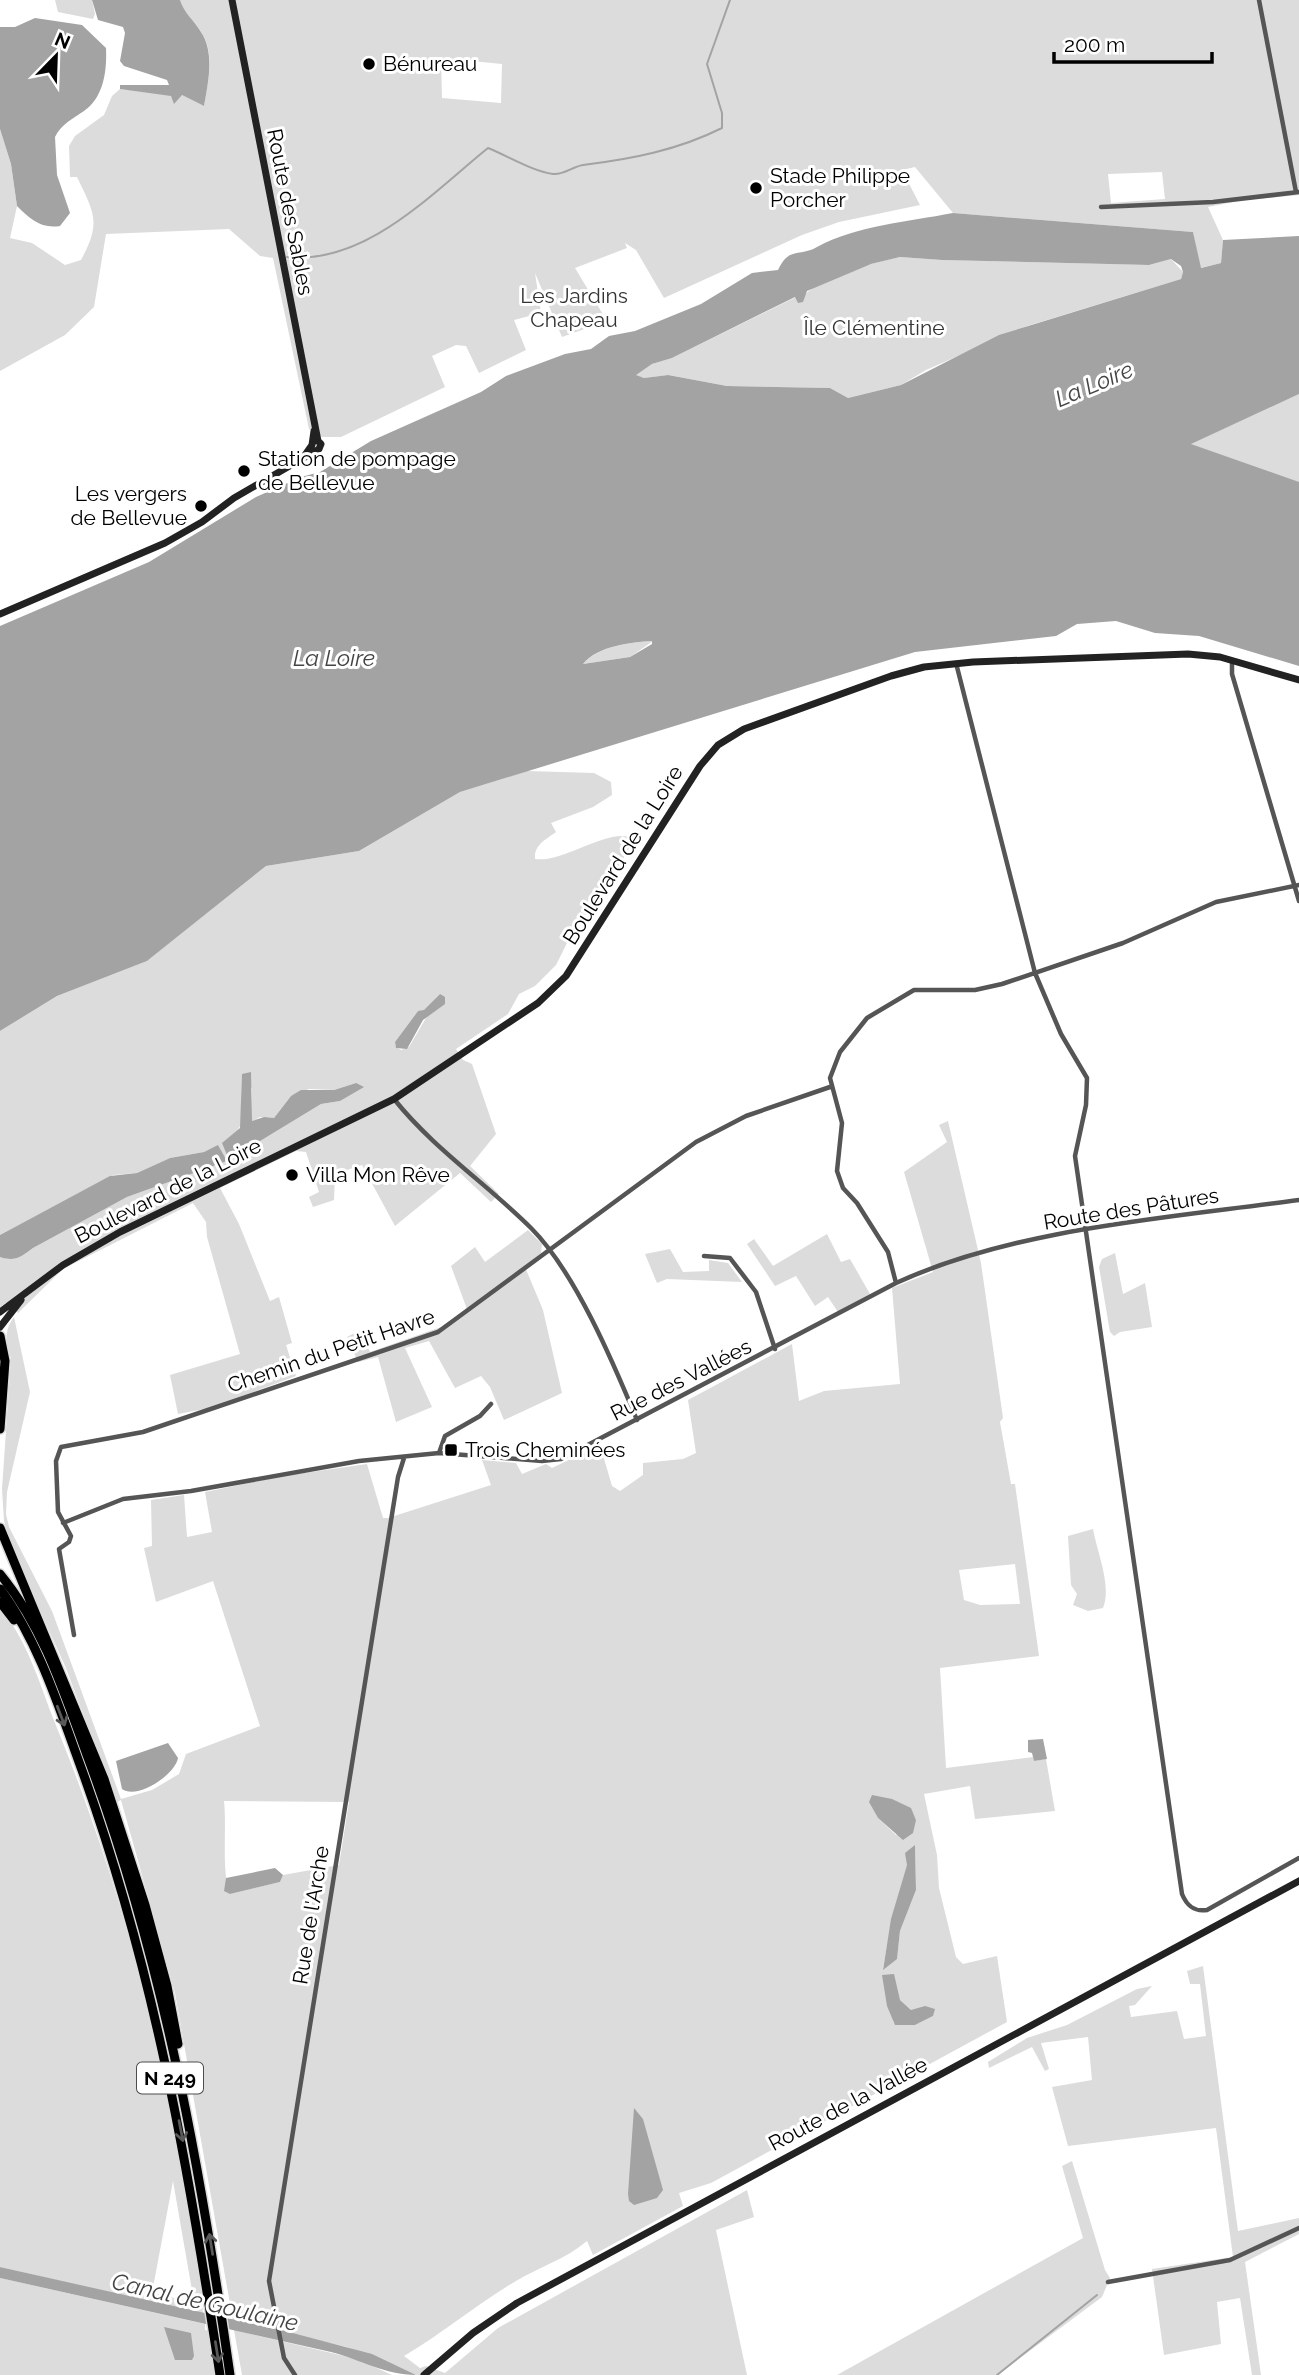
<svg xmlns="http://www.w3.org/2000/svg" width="1299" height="2375" font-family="Raleway,sans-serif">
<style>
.green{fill:#dcdcdc;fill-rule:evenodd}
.water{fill:#a3a3a3;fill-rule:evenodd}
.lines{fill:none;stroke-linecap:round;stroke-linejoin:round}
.stream{stroke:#a3a3a3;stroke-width:2}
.highway-casing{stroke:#dbdbdb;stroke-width:12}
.street{stroke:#555;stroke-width:4.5}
.secondary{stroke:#222;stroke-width:7}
.highway{stroke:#000;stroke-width:9}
.oneway{stroke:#595959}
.poi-dot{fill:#000;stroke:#fff;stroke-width:2.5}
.labels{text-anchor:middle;stroke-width:6;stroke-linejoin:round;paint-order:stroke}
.shield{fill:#fff;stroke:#4c4c4c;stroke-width:2}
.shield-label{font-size:19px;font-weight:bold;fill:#000}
.poi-label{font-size:21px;fill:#000;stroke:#fff;text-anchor:start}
.street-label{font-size:21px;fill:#000;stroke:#fff}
.park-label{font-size:21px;fill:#333;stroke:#fff}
.water-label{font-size:23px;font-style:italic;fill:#444;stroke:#fff}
</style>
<rect width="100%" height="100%" fill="#fff"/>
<path class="green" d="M55 0H92L95 14 93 19 58 12Z
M180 0H1299V195L1244 200 1208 207 1223 240 1221 263 1200 268 1193 232 953 213 915 167 902 170 920 205 839 222 802 235 664 298 636 250 625 243 627 248 575 268 607 321 562 337 535 273 541 313 514 320 526 350 479 373 466 346 456 345 432 356 445 387 341 437H322L309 429 273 258 260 256 229 229 106 234 94 307 65 335 0 371V129L11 164 17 206 10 238 32 243 65 265 81 260C101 223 95 214 77 177H70L69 146 75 136 104 115 112 96 120 89 182 95 204 106C208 83 215 54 202 33 195 21 184 13 180 0ZM441 58 502 64 501 103 442 98ZM1162 172 1165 199 1111 203 1108 174Z
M900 257 942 260 1149 265 1171 259 1183 272 1181 279 1027 326 926 370 901 385 848 398 830 388 727 386 668 375 644 378 635 375 652 364 672 358 796 297 798 302C820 274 867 265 900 257Z
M1299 394V483L1190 444Z
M653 641 630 657 583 664C598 646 632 642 653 641Z
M527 771 594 773 611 782 612 795 593 807 551 823 556 832C545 840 534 845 535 859 565 863 610 825 635 839L591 911 578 921 556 965 535 986 519 994 508 1014 456 1049 463 1060 472 1064 496 1134 470 1166 499 1194 491 1202 460 1173 395 1226 362 1165 335 1174 334 1200 313 1207 309 1197 319 1192 306 1152 296 1151 220 1188 239 1224 270 1301 279 1297 292 1343 286 1345 296 1376 210 1408 178 1414 170 1375 240 1354 207 1237 206 1222 193 1203 63 1269 18 1313 6 1303 0 1307V1257C15 1262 21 1257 33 1248L127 1197 226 1161 218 1146 204 1152 170 1158 137 1173 113 1175 0 1235V1031L57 996 147 961 266 866 359 851 460 792ZM440 994 409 1047 401 1050 396 1047 395 1042 418 1011H424ZM242 1075 252 1089 251 1122 260 1117 274 1118 291 1096 309 1089 334 1090 356 1083 340 1101 321 1104 229 1160 236 1132 241 1125Z
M948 1121 981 1263 1003 1418 1000 1422 1011 1484H1015L1039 1656 940 1668 946 1768 1033 1757 1034 1761 1046 1759 1055 1811 975 1819 970 1786 924 1794 937 1855 939 1888 956 1957 963 1964 997 1956 1007 2022 711 2183 679 2193 683 2206 593 2255 587 2241C566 2259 539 2267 516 2281 477 2304 443 2333 404 2356L420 2368 426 2366 445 2373 498 2328 747 2190 754 2217 716 2230 747 2375H416L347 2347 233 2321 175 1993 121 1800 117 1802 65 1666 13 1550 4 1521 2 1489 11 1358C5 1342 4 1331 14 1317L30 1392 7 1492 6 1514 9 1527 52 1611 121 1799 152 1790 179 1774 186 1754 260 1726 213 1581 156 1602 144 1548 152 1546 151 1500 184 1495 187 1537 212 1532 205 1492 283 1476 367 1464 383 1518H388L491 1485 482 1460 516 1463 522 1474 546 1464 552 1468 600 1445 612 1486 620 1491 643 1475V1463L683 1459 696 1453 688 1400 792 1344 799 1401 824 1391 900 1384 892 1288 933 1272 904 1172 947 1142 939 1125ZM1015 1564 1020 1604 980 1605 964 1600 959 1570ZM224 1801 349 1802 339 1865 283 1875 280 1882 230 1894C221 1871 227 1828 224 1801ZM872 1807 911 1809 916 1820 896 1835 878 1818ZM915 1845 916 1890 900 1931 897 1958 883 1969C890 1926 899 1885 915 1845ZM900 2000 911 2010 933 2016 915 2025 893 2022Z
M528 1230 542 1244 541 1253 525 1267 543 1310 562 1393 504 1420 490 1387 481 1376 455 1388 429 1341 405 1348 432 1407 396 1422 378 1357 358 1362 347 1337 360 1330 370 1352 441 1327 467 1309 451 1266 475 1247 485 1262Z
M827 1234 841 1262 850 1259 870 1294 838 1312 828 1297 815 1306 796 1276 775 1286 747 1244 754 1239 773 1266Z
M670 1249 683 1272 709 1271V1260L728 1263 742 1282 667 1279 657 1283 645 1254Z
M1115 1253 1123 1294 1145 1283 1152 1327 1120 1332 1114 1336 1110 1332 1099 1267 1102 1259Z
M1093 1529C1097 1552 1112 1586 1103 1608L1088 1611 1073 1605 1077 1594 1071 1585 1068 1536Z
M0 1608C27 1639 40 1685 55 1723 113 1864 153 2011 180 2162 189 2212 200 2263 203 2314L0 2267ZM173 2181 193 2296 183 2300 152 2293Z
M1203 1966 1238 2231 1299 2218V2234L1245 2262 1261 2375H1252L1240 2298 1217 2302 1221 2344 1164 2355 1152 2269 1233 2257 1216 2128 1068 2146 1052 2087 1092 2080 1088 2037 1041 2043 1049 2069 1045 2071 1032 2047 989 2068 988 2062 1027 2038 1067 2025 1137 1989 1152 1986 1135 2005 1129 2006 1131 2017 1177 2011 1184 2039 1206 2036 1200 1984H1190L1187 1971Z
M1072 2161 1105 2270 1110 2278 1102 2297 997 2375H837L1083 2238 1062 2166Z
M0 2278 205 2324V2330L210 2331 216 2375H0Z
M234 2330 357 2359 392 2375H242Z"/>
<path class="water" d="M92 0H180C184 13 194 20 201 32 215 53 208 83 204 106L182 95 174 104 171 96 120 89V85H169L167 80 124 66 120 61 125 33 123 27 98 20Z
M35 18 82 25 106 48C107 70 104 97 84 111 74 118 61 124 55 137L57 175 70 213 60 226C41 229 30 219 17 206L11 164 0 129V27H15Z
M953 213 1193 232 1201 268 1221 263 1223 240 1299 236V394L1191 444 1299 482V666L1199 636 1155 633 1116 621 1077 624 1056 636 915 652 460 792 359 851 266 866 147 961 57 996 0 1031V626L149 562 256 497 301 477 320 472 371 441 481 392 506 376 565 354 591 349 609 336 635 331 701 304 752 273 778 270C789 246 800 257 817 247 858 225 907 222 953 213ZM900 257 942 260 1149 265 1171 259 1181 266 1183 272 1181 279 999 335 901 385 848 398 830 388 727 386 668 375 644 378 636 375 652 364 672 358 795 297 798 303 803 302 807 291 871 264ZM652 641V644L630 657 583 664C597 646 632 642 652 641Z
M440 994 445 997V1004L423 1020 407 1049 396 1048 395 1042 418 1011 424 1010Z
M251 1072 252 1121 264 1117 274 1118 291 1096 301 1090H334L356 1083 364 1087 340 1101 321 1104 229 1160 222 1143 240 1128 242 1074Z
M218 1145 227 1161 127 1197 33 1248C21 1257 15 1262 0 1257V1235L110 1176 137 1173 170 1158 204 1152Z
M1043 1739 1047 1759 1034 1761 1032 1753 1028 1752V1740Z
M168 1743 178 1758C175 1775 137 1800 122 1789L116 1761Z
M872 1795 892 1799 911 1808 916 1820 913 1833 903 1840 878 1818 869 1802Z
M915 1845 916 1890 900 1931 897 1959 883 1970 891 1919 907 1865 905 1853Z
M275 1868 283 1875 280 1882 230 1894 224 1891 226 1878Z
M894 1974 900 2000 911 2010 925 2006 935 2009 933 2016 915 2025H895L887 2006 882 1975Z
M634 2108 643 2119 663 2190 657 2198 634 2205 629 2201 628 2194Z
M0 2267 285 2331 372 2354 416 2375C385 2375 362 2360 331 2352L0 2278Z
M164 2327 191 2333 194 2356 192 2360H175Z"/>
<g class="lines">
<path class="stream" d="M287 257C366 265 432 193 488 148 508 156 532 171 553 174 565 175 571 167 583 165 632 159 678 150 722 128V113L707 64 730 0
M997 2375 1097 2295"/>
<g class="highway-casing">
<path id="highway" d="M0 1336 5 1361 0 1429
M0 1528 104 1779 145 1905 167 1986 178 2044
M0 1574C43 1626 64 1692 87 1755 162 1955 200 2164 230 2375
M0 1589C37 1639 58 1704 79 1762 153 1963 188 2164 220 2375
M0 1602 14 1620"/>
</g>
<path class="street" d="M1259 0 1296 192
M1101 207 1213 202 1299 192
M1232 661V674L1299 901
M956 663 1035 973 1061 1034 1087 1078 1086 1105 1075 1156 1182 1894C1187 1906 1194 1912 1207 1910L1299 1858
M394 1099C433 1148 487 1184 531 1228 575 1272 613 1362 637 1420
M704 1256 730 1258 756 1292 775 1349
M896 1283 888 1252 857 1203 843 1188 837 1171 842 1123 830 1078 840 1052 867 1018 914 990H975L1002 984 1123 943 1216 902 1299 885
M439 1453 445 1436 480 1416 491 1404
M63 1523 123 1499 191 1491 359 1461 439 1453 542 1461 561 1459 896 1283C1016 1228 1169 1218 1299 1200
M74 1635 59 1549 69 1542 71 1536 58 1512 56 1461 61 1447 143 1432 438 1332 696 1142 746 1116 830 1087
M1108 2282 1230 2260 1299 2228
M295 2375 284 2358 269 2281 398 1477 404 1458"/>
<path class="secondary" d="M232 0 318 441
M305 455 312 445 314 431
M0 614 165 543 202 522 234 498 319 449 321 444 318 441
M0 1312 63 1265 120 1232 394 1099 538 1003 566 976 700 766 718 745 744 729 891 676 924 667 973 662 1188 654 1220 657 1299 680
M0 1327 21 1300
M424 2375 473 2333 517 2303 1299 1881"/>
<use href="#highway" class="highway"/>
</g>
<defs><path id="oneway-shaft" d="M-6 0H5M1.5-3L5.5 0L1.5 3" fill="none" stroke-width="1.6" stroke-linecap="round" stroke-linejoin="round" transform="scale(1.75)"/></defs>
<g class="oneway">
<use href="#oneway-shaft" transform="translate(61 1716) rotate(69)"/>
<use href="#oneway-shaft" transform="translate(181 2131) rotate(79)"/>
<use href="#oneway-shaft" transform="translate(211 2244) rotate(-99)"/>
<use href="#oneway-shaft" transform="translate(217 2352) rotate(81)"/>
</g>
<g class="poi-dot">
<circle cx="369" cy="64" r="7"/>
<circle cx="756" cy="188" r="7"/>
<circle cx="244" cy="471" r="7"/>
<circle cx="201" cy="506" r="7"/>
<circle cx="292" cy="1175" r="7"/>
<rect x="444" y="1443" width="14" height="14" rx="3.5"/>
</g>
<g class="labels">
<rect class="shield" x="137" y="2062.5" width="66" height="31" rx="5"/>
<g class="shield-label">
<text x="170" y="2085">N 249</text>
</g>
<g class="poi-label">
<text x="383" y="71">Bénureau</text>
<text x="770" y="183">Stade Philippe<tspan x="770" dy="24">Porcher</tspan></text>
<text x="258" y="466">Station de pompage<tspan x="258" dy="24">de Bellevue</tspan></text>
<text x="187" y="501" text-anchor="end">Les vergers<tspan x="187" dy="24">de Bellevue</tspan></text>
<text x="306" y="1182">Villa Mon Rêve</text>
<text x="465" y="1457">Trois Cheminées</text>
</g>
<g class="street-label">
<text transform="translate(290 212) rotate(79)" y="7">Route des Sables</text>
<text transform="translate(623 855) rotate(-58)" y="7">Boulevard de la Loire</text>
<text transform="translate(168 1191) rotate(-27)" y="7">Boulevard de la Loire</text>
<text transform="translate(1131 1209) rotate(-9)" y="7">Route des Pâtures</text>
<text transform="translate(331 1351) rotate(-19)" y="7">Chemin du Petit Havre</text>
<text transform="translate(681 1380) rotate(-27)" y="7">Rue des Vallées</text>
<text transform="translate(311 1915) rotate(-81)" y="7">Rue de l'Arche</text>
<text transform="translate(848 2104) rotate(-28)" y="7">Route de la Vallée</text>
</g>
<g class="park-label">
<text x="574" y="303">Les Jardins<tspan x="574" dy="24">Chapeau</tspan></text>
<text x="874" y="335">Île Clémentine</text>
</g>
<g class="water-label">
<text transform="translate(1094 384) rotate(-23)" y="8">La Loire</text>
<text x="334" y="666">La Loire</text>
<text transform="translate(205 2302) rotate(13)" y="8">Canal de Goulaine</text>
</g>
</g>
<g transform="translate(56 56) rotate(23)" stroke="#ffffff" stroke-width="5" paint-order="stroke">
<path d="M0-5L12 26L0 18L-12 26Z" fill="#000000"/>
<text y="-10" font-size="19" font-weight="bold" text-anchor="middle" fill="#000000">N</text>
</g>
<path d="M1054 52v10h158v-10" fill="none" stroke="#000000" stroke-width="3.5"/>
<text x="1064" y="52" font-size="21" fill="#000000" stroke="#ffffff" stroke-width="5" paint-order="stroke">200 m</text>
</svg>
